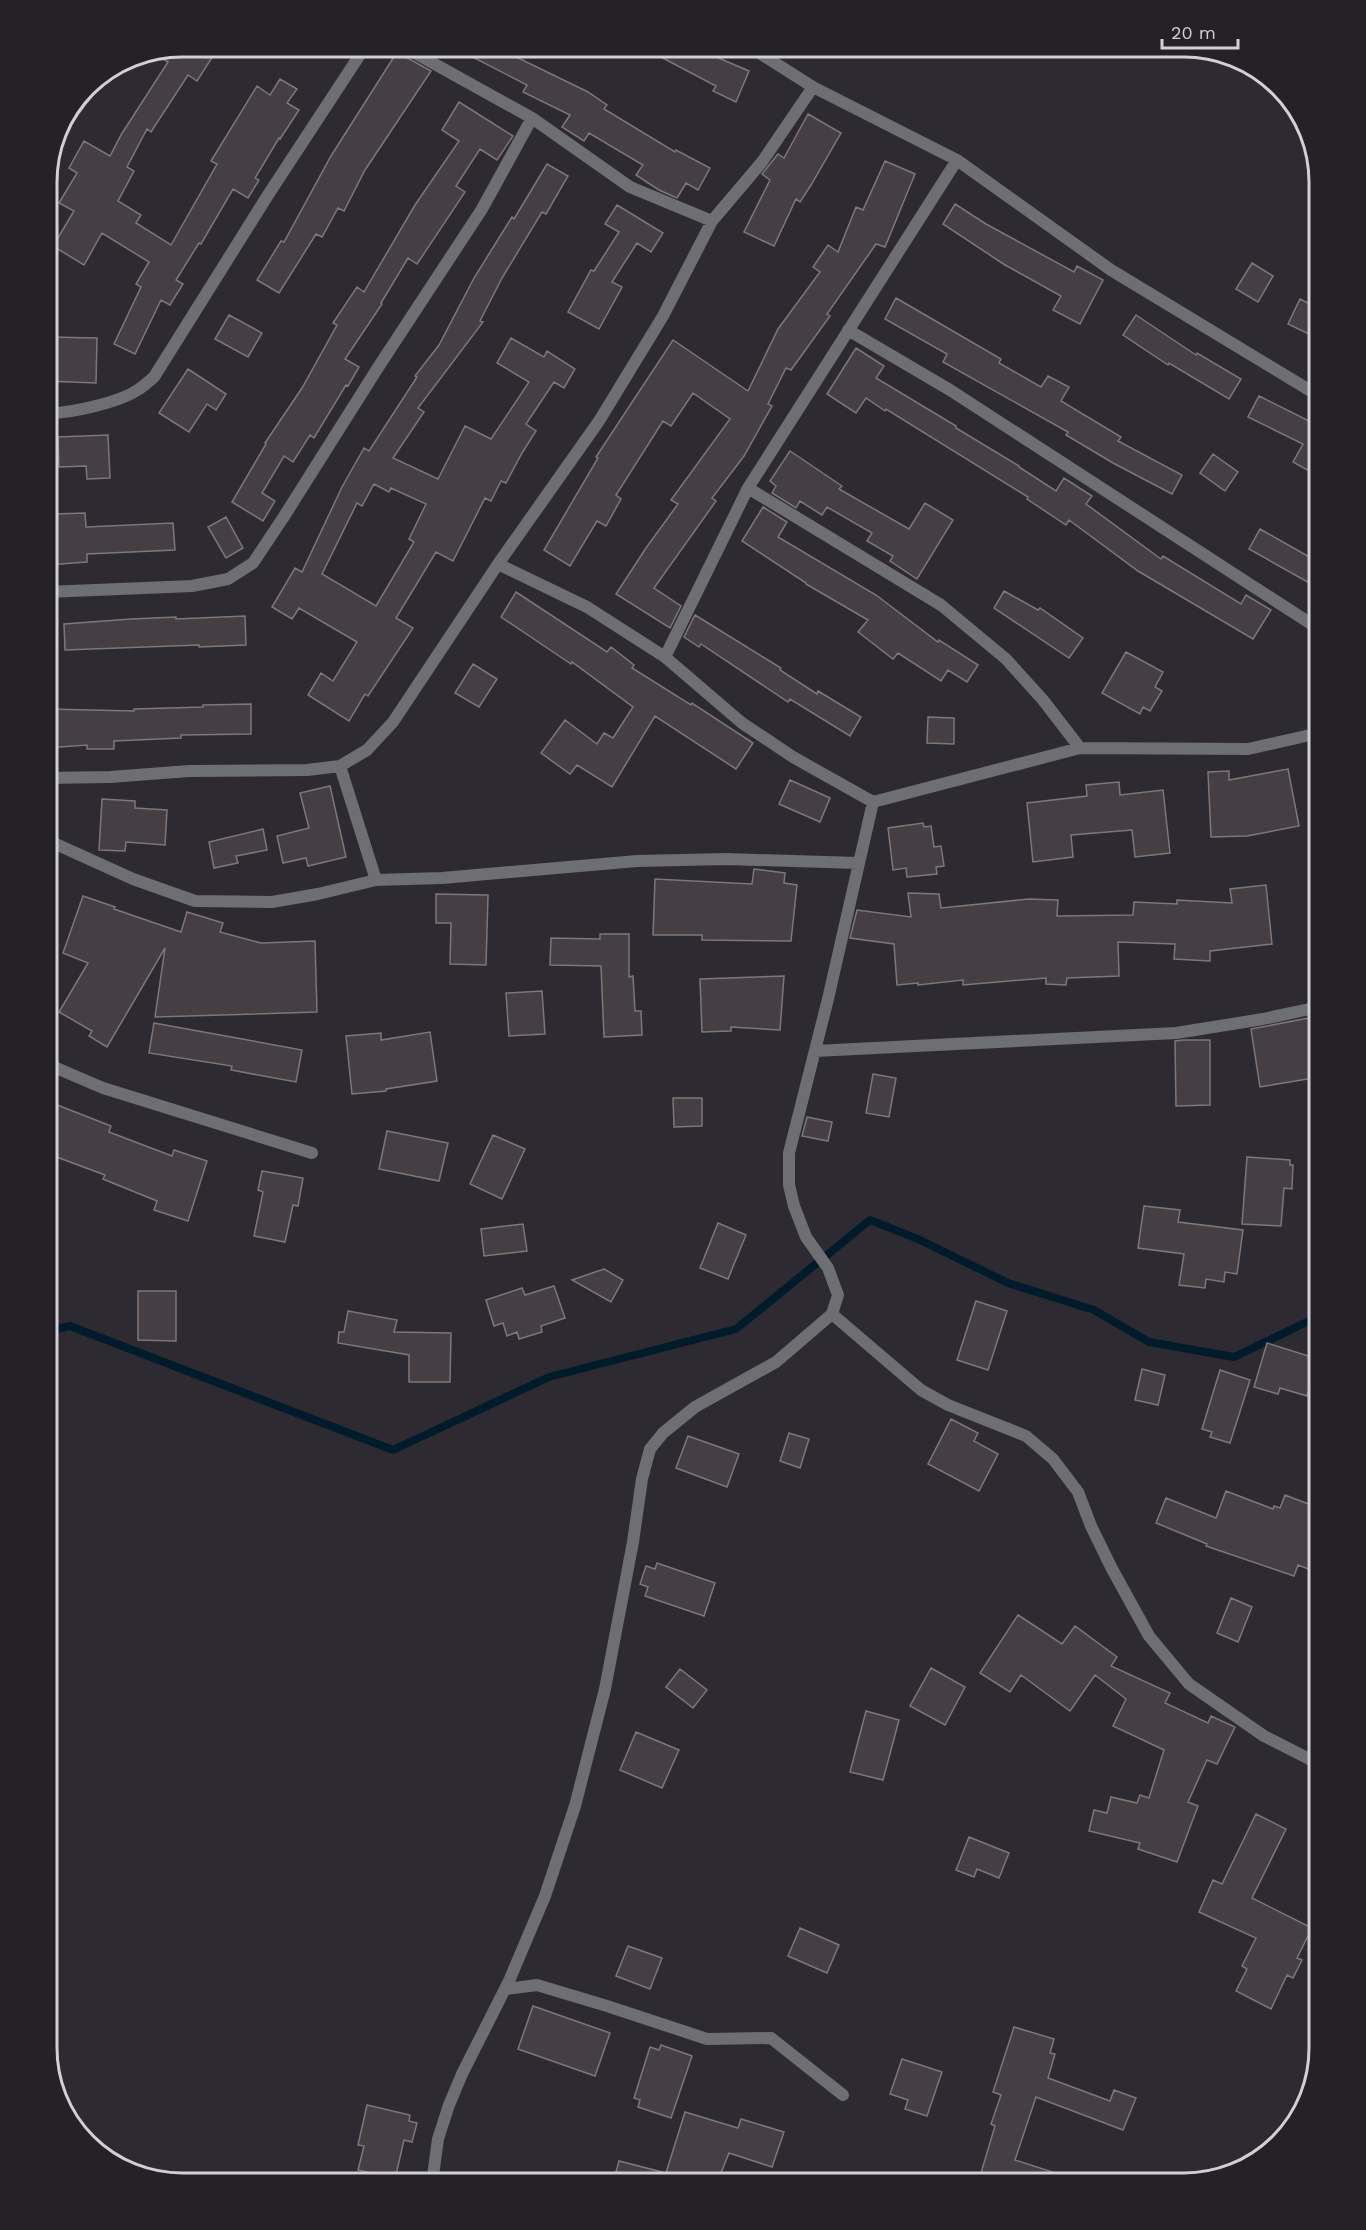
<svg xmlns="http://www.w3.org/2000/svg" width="1366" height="2230" font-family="'Work Sans',sans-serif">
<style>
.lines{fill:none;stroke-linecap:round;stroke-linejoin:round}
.stream{stroke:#001c2b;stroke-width:8}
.building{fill:#453f43;stroke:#7d777b;stroke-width:1.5;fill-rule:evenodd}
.minor{stroke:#6e6f72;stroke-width:12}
.rim{fill:none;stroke:#d2d0d4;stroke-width:3}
</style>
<rect width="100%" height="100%" fill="#2d2b31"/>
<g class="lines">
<path class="stream" d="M47 1331 70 1326 393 1450 549 1377 736 1329 870 1220 918 1239 1008 1283 1094 1310 1149 1342 1234 1357 1311 1320H1319"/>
</g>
<path class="building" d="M182 46H198L213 56 197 81 188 75 151 132 147 129 127 167 134 171 118 201 141 215 136 223 171 245 217 164 211 161 257 86 270 95 280 79 297 89 287 103 299 110 280 139 279 138 255 178 259 180 248 198 233 189 201 244 199 243 176 280 183 284 170 305 161 300 135 354 114 344 141 287 136 284 149 262 102 233 84 265 53 246 74 211 59 203 77 173 69 168 84 141 110 156 121 135 168 62 152 52Z
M420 47H447L440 57Z
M453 47H514L510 54 588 92 607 105 604 109 675 152 676 150 710 168 698 190 686 183 677 198 659 190 636 175 643 165 589 133 584 141 562 127 570 115 523 92 527 85Z
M642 47H693L749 71 736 102 713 91 716 86Z
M397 52 431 71 365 170 344 211 338 208 322 237 316 234 279 293 257 280 281 241 284 242 331 156Z
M459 102 513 136 497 160 480 149 456 186 465 192 417 264 408 258 381 303 382 304 345 359 359 367 348 386 346 385 314 438 310 435 293 462 284 456 262 493 275 501 263 521 232 502 266 444 265 443 302 388 337 325 333 323 357 287 364 292 415 205 459 141 442 130Z
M808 114 841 133 811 185 800 202 796 199 774 246 744 232 770 180 762 174 778 154 784 158Z
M885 161 915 174 885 247 876 244 827 314 830 316 791 370 786 368 768 404 772 406 744 456 712 498 716 501 654 588 681 606 670 628 616 594 646 548 678 504 671 500 730 419 693 393 671 426 663 421 616 495 621 499 606 526 597 521 570 566 544 550 598 458 596 457 673 340 748 391 778 329 820 272 813 267 828 245 838 252 856 207 863 210Z
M547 164 568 176 546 214 542 212 502 278 480 321 483 322 418 408 424 412 393 458 438 479 465 426 491 439 529 382 497 363 511 338 544 357 547 351 575 369 564 388 554 382 526 424 536 431 522 453 506 483 501 481 491 501 485 498 453 561 436 552 396 618 413 628 368 696 365 694 349 721 308 695 321 673 333 681 357 642 299 608 292 619 272 607 295 568 302 572 342 487 364 448 369 451 417 377 415 376 439 345 474 278 512 217 514 219ZM374 484 389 492 391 488 426 504 409 539 414 542 376 606 322 574 357 503 362 506Z
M955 204 986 224 1074 272 1077 266 1103 280 1080 324 1053 310 1061 296 1005 265 943 224Z
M617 205 663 233 651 252 637 243 612 282 622 287 599 329 568 312 591 270 594 271 619 232 605 224Z
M1252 263 1273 276 1258 302 1236 289Z
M896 298 1001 359 999 363 1041 387 1048 376 1069 387 1061 401 1121 437 1118 441 1182 475 1172 494 1113 463 1066 435 1068 432 943 362 947 354 885 319Z
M1300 299 1320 309V323L1313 336 1288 324Z
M229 315 262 333 248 357 215 339Z
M1136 315 1196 355 1197 353 1241 379 1229 399 1169 363 1168 365 1123 335Z
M47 337 97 338 96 383 47 381Z
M856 348 884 366 876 378 956 426V428L1019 466V467L1056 491 1064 478 1092 496 1086 504 1161 559 1163 556 1241 604 1246 595 1271 610 1253 639 1138 571 1069 520 1066 525 1027 499 1028 497 886 409 885 411 866 398 856 413 827 394Z
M188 369 226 394 216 410 207 404 189 432 159 413Z
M1259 396 1315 424 1320 415V477L1293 462 1303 444 1248 417Z
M108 435 110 478 87 479 86 466 59 467 58 437Z
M790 451 842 486 839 489 909 529 925 503 953 520 917 579 890 561 893 556 867 541 872 533 827 507 822 515 800 501 796 508 772 493 776 486 770 481Z
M1213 454 1238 472 1225 491 1200 473Z
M763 507 787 522 778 537 876 595 938 642 939 640 978 665 967 682 948 670 941 681 898 653 893 659 858 632 868 620 806 584V583L742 541Z
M85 513 86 527 173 523 175 550 87 554V562L47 565V539H56L55 514Z
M226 517 243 548 226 558 208 527Z
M1260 529 1320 563V589L1249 549Z
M1004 591 1038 610 1040 608 1083 638 1069 658 994 608Z
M516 592 607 652 611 647 634 665 632 668 691 705 692 703 753 743 736 769 655 716 612 787 577 765 570 774 541 753 565 720 597 744 604 733 613 738 633 707 572 662 571 664 501 617Z
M695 615 781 668 780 670 817 694 818 691 861 717 850 736 790 699 788 702 701 644 699 647 684 637Z
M245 616 246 645 199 647V645L65 650 64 624 131 619 176 617V619Z
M1126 652 1163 672 1155 687 1162 691 1150 711 1143 707 1140 714 1102 693Z
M473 664 497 679 479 707 455 693Z
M251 704V734L181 735V738L114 741V749H87V745L47 748V709L134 711V709L203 707V705Z
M928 717 954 718V744L927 743Z
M1288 769 1299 826 1247 836 1211 837 1208 772 1229 771V780Z
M790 780 830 798 820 822 779 804Z
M1119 782 1120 795 1163 790 1170 853 1135 857 1132 830 1071 835 1073 857 1033 862 1027 803 1087 796 1086 785Z
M330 786 346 857 308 866 306 858 283 863 277 836 309 828 300 793Z
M102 799 135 801V808L167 810 165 845 126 842 125 851 99 850Z
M923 823 924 827 931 826 934 847 941 846 944 866 936 867 937 874 907 877 906 868 893 870 888 828Z
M263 829 267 850 236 856 238 863 214 868 209 842Z
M754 869 785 873 784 883 797 885 791 941 702 940V935H653L655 879 752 884Z
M1266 885 1272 944 1210 951V961L1174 959 1175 944 1118 942 1119 976 1067 978 1066 985 1046 984V978L963 985V980L918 985V983L897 985 894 944 850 938 857 910 911 917 908 893 939 894 941 908 1029 899 1058 900 1057 916 1133 915 1134 902 1177 904V900L1232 903 1230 889Z
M436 894 488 895 486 965 450 964 451 923H436Z
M83 896 115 907 114 909 181 932 187 912 223 923 220 932 261 943 315 941 317 1012 155 1017 165 948 107 1047 89 1036 92 1031 59 1012 88 963 63 953Z
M600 934H629V977L633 976 635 1011H641L642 1035 604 1037 601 966 550 965 551 938 600 939Z
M784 976 780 1030 731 1027V1031L702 1032 700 979Z
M542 991 545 1034 509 1036 506 993Z
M1319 1016V1077L1260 1087 1251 1029Z
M154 1023 302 1050 296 1082 231 1070 232 1066 149 1053Z
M430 1032 437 1081 386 1089V1091L352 1094 346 1036 381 1033V1040Z
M1183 1040H1210V1105L1176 1106 1175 1041Z
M873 1074 896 1078 889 1117 866 1113Z
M673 1098H702V1126L674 1127Z
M47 1101 111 1126 109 1132 172 1156 174 1150 207 1161 188 1221 154 1210 157 1201 103 1179 105 1175 54 1156 56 1152 47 1151Z
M807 1117 832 1122 828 1141 802 1136Z
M387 1131 448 1143 439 1181 379 1169Z
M493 1135 525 1149 502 1199 470 1184Z
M1247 1157 1290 1160V1165H1293L1292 1189 1284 1188 1281 1226 1242 1224Z
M262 1171 303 1178 298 1206 293 1205 285 1242 254 1236 263 1192 258 1190Z
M1144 1206 1180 1210 1178 1222 1243 1230 1237 1274 1225 1272 1224 1282 1206 1279 1205 1288 1179 1285 1184 1254 1138 1248Z
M718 1223 746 1235 728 1279 700 1268Z
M523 1224 527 1251 484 1256 481 1229Z
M604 1269 623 1280 611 1302 572 1280Z
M554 1286 565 1318 541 1326 542 1332 519 1339 517 1332 507 1336 503 1323 494 1326 486 1300 522 1288 525 1295Z
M138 1291H176V1341L138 1340Z
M976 1301 1007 1311 988 1370 957 1360Z
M348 1311 397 1320 394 1332 451 1333 450 1382H409V1355L338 1343 339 1332H344Z
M1267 1343 1318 1359 1307 1396 1280 1388 1278 1394 1254 1387Z
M1142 1369 1165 1375 1158 1405 1135 1400Z
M1220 1370 1250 1380 1230 1443 1210 1437 1212 1432 1202 1429Z
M951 1419 978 1433 974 1441 998 1454 979 1491 928 1464Z
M789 1433 809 1439 800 1468 780 1461Z
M688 1436 739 1454 727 1487 676 1468Z
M1226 1491 1273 1509 1274 1506 1280 1508 1285 1495 1319 1508V1573L1298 1565 1294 1576 1206 1546 1207 1544 1156 1523 1166 1498 1216 1518Z
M657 1563 715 1583 704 1616 645 1596 648 1587 640 1584 646 1566 655 1569Z
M1231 1598 1252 1607 1238 1642 1217 1633Z
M1018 1615 1062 1644 1075 1626 1117 1657 1111 1666 1170 1693 1165 1703 1208 1723 1211 1716 1235 1727 1217 1764 1207 1760 1188 1802 1198 1806 1177 1862 1138 1849 1140 1843 1089 1831 1094 1810 1107 1813 1111 1797 1137 1803 1140 1795 1149 1798 1164 1750 1113 1726 1126 1699 1095 1675 1070 1711 1021 1675 1010 1692 980 1673Z
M931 1668 965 1687 945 1725 910 1706Z
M680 1669 707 1690 693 1708 666 1687Z
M866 1711 899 1720 883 1780 850 1772Z
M636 1732 679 1750 662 1788 620 1770Z
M1256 1814 1286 1829 1252 1898 1312 1928 1297 1958 1302 1960 1293 1978 1287 1975 1271 2009 1236 1991 1247 1969 1242 1966 1256 1938 1199 1912 1213 1880 1222 1884Z
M969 1837 1009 1853 999 1878 977 1869 974 1877 956 1870Z
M800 1928 839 1945 827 1973 788 1956Z
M628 1946 662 1958 650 1989 616 1976Z
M533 2006 610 2033 595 2076 518 2049Z
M1014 2027 1054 2039 1050 2053 1055 2054 1048 2078 1110 2101 1114 2090 1136 2098 1123 2130 1036 2097 1015 2160 1074 2179V2183H978L995 2126 991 2124 1001 2095 993 2092Z
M661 2045 692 2056 671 2118 638 2107 640 2100 634 2098 650 2047 659 2050Z
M902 2059 942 2072 927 2116 905 2109 908 2100 890 2094Z
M367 2105 410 2115 409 2121 417 2123 412 2142 404 2140 395 2179 358 2170 364 2146 358 2145Z
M685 2112 738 2128 741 2119 784 2132 772 2167 729 2153 717 2183H613L619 2161 666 2173Z"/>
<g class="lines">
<path class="minor" d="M404 47 532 118 630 187 712 221
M750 47 813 87 957 160 1111 270 1319 396
M56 136 98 79
M848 330 950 390 1319 629
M47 413C69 414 121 402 139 389 144 386 149 381 154 377L268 195 365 47
M748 488 941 605 1006 659 1043 700 1080 748
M498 564 587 607 665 657 742 723 793 757 873 802 1080 748 1248 749 1319 733
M47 592 192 586 228 579 253 563 283 518 379 366 482 209 532 118
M665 657 748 488 957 160
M340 766 376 880
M47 778 110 777 189 771 307 770 340 766 367 750 393 722 498 564 599 421 663 316 712 221 762 162 813 87
M47 840 133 879 195 901 272 902 318 894 376 880 442 878 637 861 726 859 858 863
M815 1051 1176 1033 1263 1019 1319 1007
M47 1064 103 1088 312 1153
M832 1314 921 1390 948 1405 1026 1436 1053 1459 1078 1492 1091 1526 1111 1567 1149 1636 1189 1684 1264 1736 1319 1764
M506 1989 537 1985 607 2006 707 2039 771 2038 843 2095
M432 2183 438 2139 449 2105 462 2074 509 1981 545 1896 575 1806 605 1689 633 1542 642 1479 650 1449 663 1433 695 1407 776 1362 832 1314 838 1295 828 1268 806 1237 794 1206 789 1185V1153L828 999 873 802"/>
</g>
<path d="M0 0H1366V2230H0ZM182 57H1184A125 125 0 0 1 1309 182V2048A125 125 0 0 1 1184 2173H182A125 125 0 0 1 57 2048V182A125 125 0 0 1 182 57Z" fill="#242227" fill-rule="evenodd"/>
<path class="rim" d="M182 57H1184A125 125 0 0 1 1309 182V2048A125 125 0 0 1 1184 2173H182A125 125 0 0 1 57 2048V182A125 125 0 0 1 182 57Z"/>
<path d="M1162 39v9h76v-9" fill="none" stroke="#d2d0d4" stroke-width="3"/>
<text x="1171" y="39" font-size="18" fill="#d2d0d4" stroke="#242227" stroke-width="4.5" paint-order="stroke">20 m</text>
</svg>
